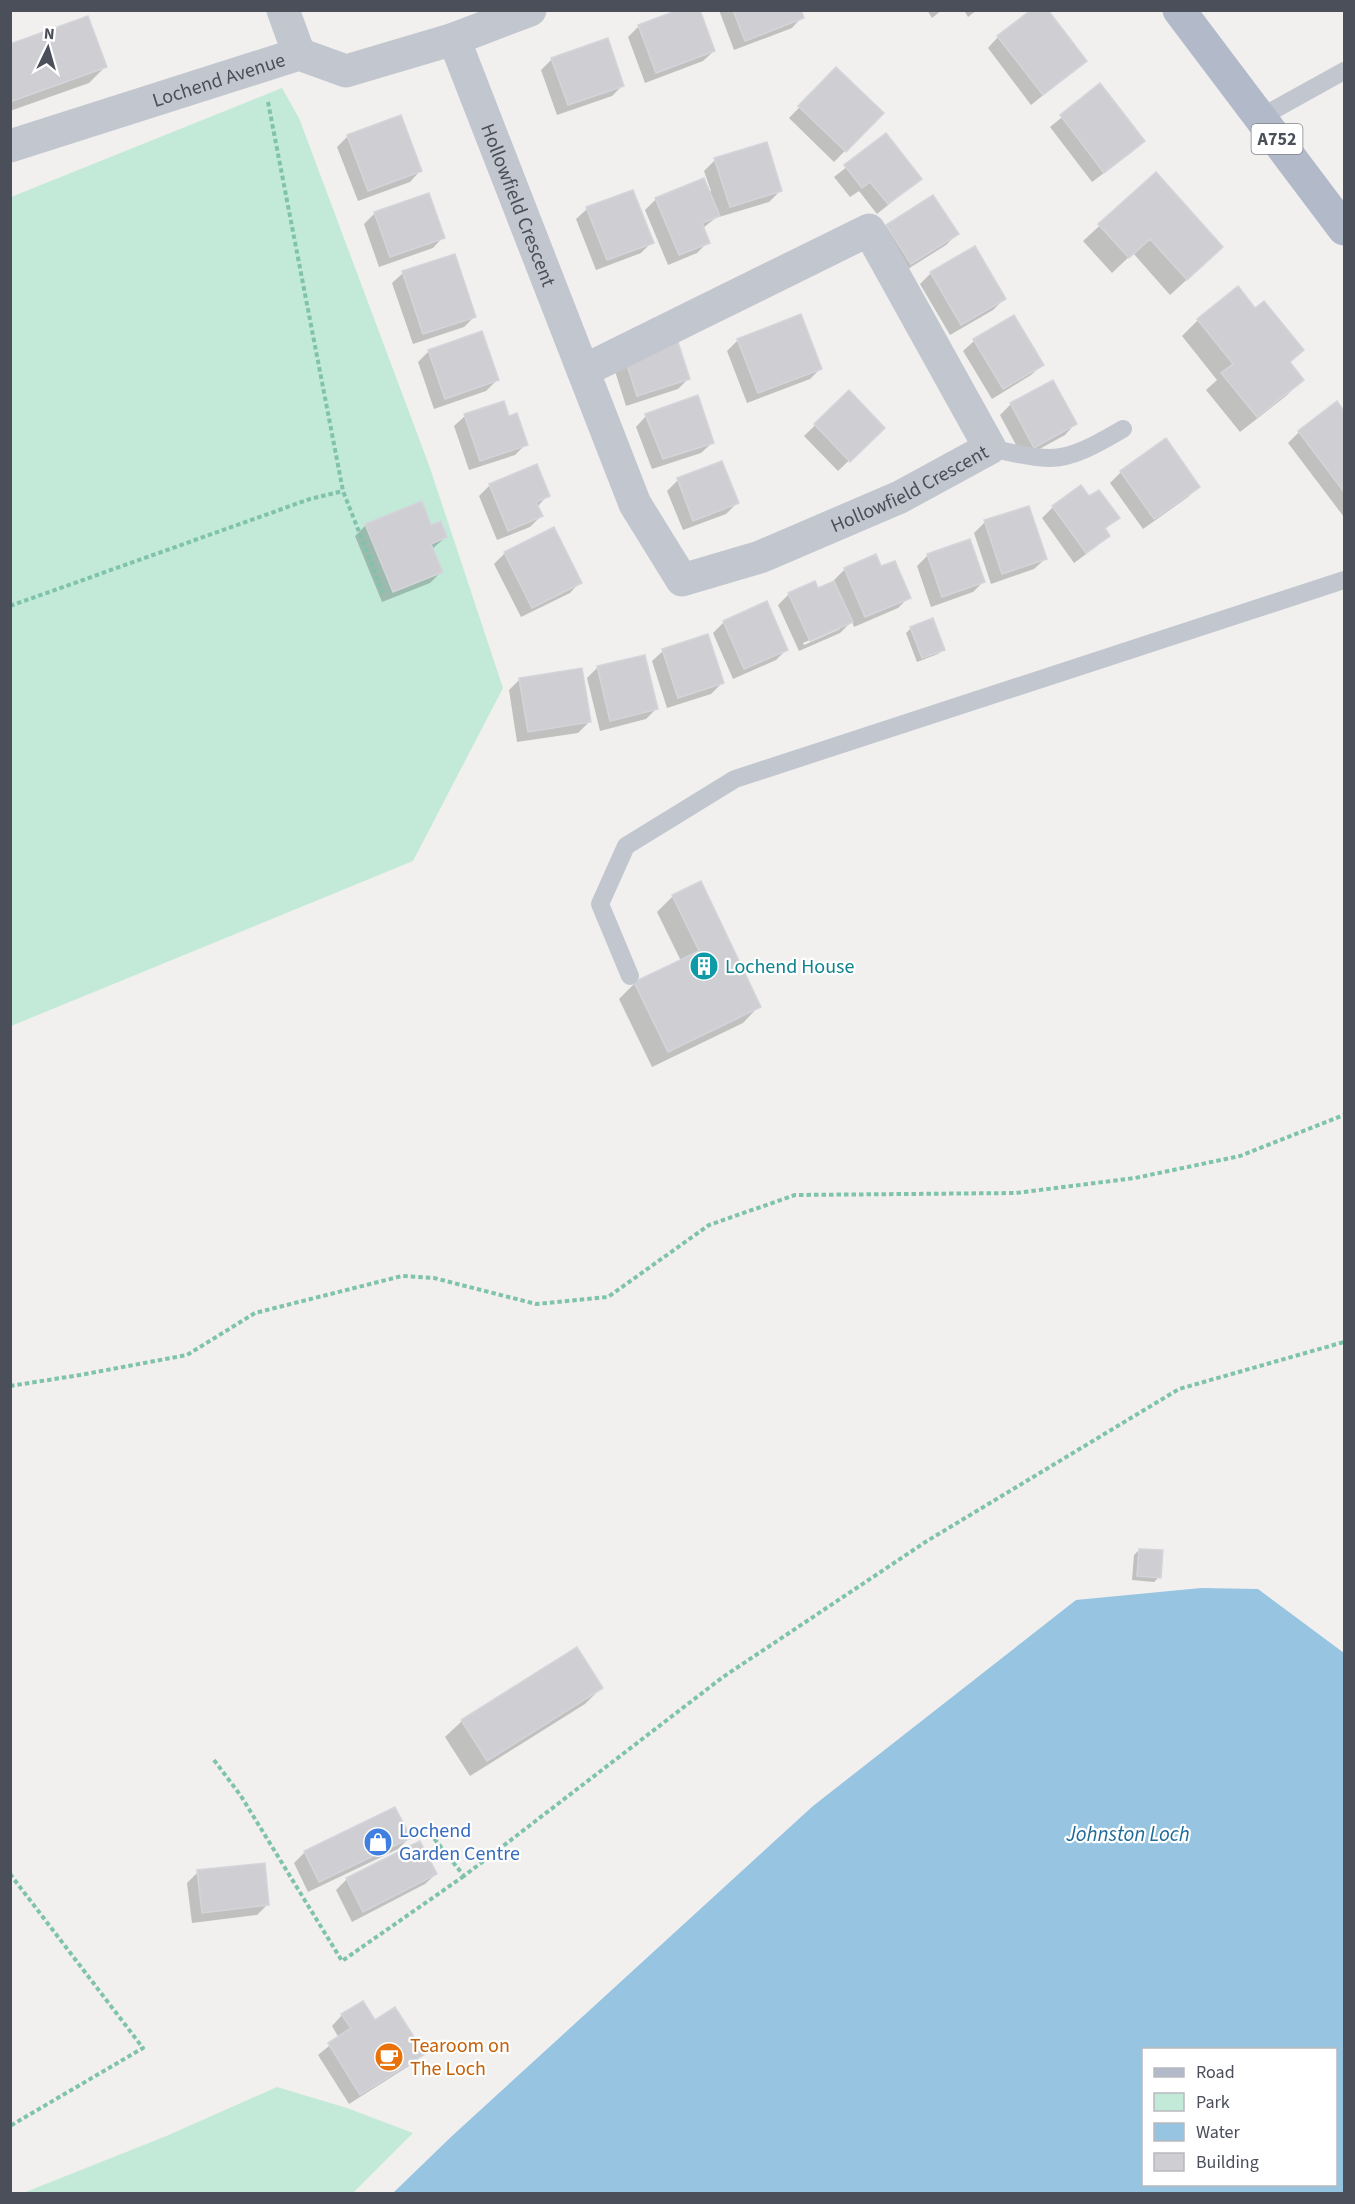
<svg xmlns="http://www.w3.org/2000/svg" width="1355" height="2204" font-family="'Source Sans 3',sans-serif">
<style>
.green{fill:#c3e9d9}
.water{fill:#96c4e1;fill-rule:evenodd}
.shadow{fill:#0003;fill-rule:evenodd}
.building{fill:#ceced3;stroke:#d4d5da;stroke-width:1.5}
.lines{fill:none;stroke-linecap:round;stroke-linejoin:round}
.path{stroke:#80c3ad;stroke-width:4;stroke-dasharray:4.5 3;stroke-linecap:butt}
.service{stroke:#c2c7cf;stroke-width:18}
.minor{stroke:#c2c7cf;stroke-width:33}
.primary{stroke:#b2baca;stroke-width:33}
.labels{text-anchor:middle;stroke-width:4.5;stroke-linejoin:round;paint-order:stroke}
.shield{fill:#fff;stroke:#80848c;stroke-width:1.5}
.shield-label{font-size:18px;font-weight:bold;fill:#4a4f5a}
.street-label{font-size:20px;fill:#4a4f5a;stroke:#fff}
.culture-label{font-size:20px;fill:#0d838f;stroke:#fff;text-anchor:start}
.shop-label{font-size:20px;fill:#366cbe;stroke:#fff;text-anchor:start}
.food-label{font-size:20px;fill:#c56008;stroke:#fff;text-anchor:start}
.water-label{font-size:21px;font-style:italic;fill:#1f6a98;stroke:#fff}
</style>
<rect width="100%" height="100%" fill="#f1f0ef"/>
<path class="green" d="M282 88 299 118 430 468 503 688 413 861 11 1026V197Z
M277 2087 347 2108 413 2133 353 2193H23L164 2137Z"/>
<path class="water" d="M1201 1588 1258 1589 1344 1653V2193H393L452 2136 813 1806 1076 1600ZM1144 2050H1336V2184H1144Z"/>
<path class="shadow" d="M719 10H800L802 17 792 28 734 50Z
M927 10H942L932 18Z
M964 10H977L968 17Z
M639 26 714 51 703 61 645 83 628 37Z
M998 37 1085 61 1031 105 988 48Z
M10 45 105 67 89 83 10 111Z
M552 59 623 85 612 96 557 115 541 70Z
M837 69 882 113 834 162 789 118Z
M1100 86 1143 141 1132 152 1092 182 1050 127Z
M348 136 420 171 410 182 358 201 337 147Z
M886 136 920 179 877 214 859 191 850 197 834 177Z
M715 160 780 191 769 202 719 217 718 216 703 228 708 242 697 253 668 265 645 210 656 199 711 191 704 171Z
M1156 174 1205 263 1170 295 1133 253 1112 273 1083 241Z
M933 197 957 234 946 245 900 274 876 237 886 226Z
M587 209 652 242 641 253 596 270 576 219Z
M375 213 443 237 433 248 379 267 364 224Z
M403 273 475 316 464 327 413 344 392 283Z
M931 273 1004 299 993 310 950 335 920 284Z
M1237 288 1302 380 1286 396 1240 432 1206 390 1217 380 1182 336 1198 320Z
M738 340 821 368 810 379 747 403 727 351Z
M974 341 1042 365 1031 375 992 399 963 351Z
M429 351 497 380 486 391 434 409 418 362Z
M625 357 688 379 678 389 626 406 614 368Z
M1053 382 1075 424 1065 435 1023 458 1000 415 1011 404Z
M849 393 883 428 838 471 804 436Z
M1336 403 1344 414V517L1288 443 1299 432Z
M465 416 508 418 526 444 515 455 469 470 454 426Z
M646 416 712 443 701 453 652 469 636 427Z
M721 463 737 503 726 514 683 530 667 491 678 480Z
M1121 472 1198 487 1188 497 1143 529 1110 483Z
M490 485 548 495 537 507 541 516 530 527 497 540 479 496Z
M1080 487 1088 498 1118 518 1104 530 1108 536 1097 546 1074 563 1042 518 1053 507Z
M985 522 1045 559 1034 569 991 584 974 533Z
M366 525 430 527 446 537 432 549 441 572 430 583 382 602 355 536Z
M505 553 580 582 570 593 521 617 494 564Z
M928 555 984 581 973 592 931 607 917 566Z
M845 569 909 597 898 608 854 627 852 621 840 633 799 651 778 605 789 594 817 590 835 582 834 580ZM840 626V629L804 645 803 643Z
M724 622 787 649 776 660 733 679 713 633Z
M911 628 943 649 938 654 917 662 906 633Z
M663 651 722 683 711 694 667 708 652 661Z
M598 667 657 708 646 719 600 731 587 678Z
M520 679 589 722 578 733 517 742 509 690Z
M673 896 759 1006 743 1023 652 1067 619 999 635 983 681 961 657 912Z
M1139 1550 1159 1577 1154 1582 1132 1580 1134 1555Z
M601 1688 585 1704 470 1776 445 1737 462 1721Z
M409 1838 398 1849 308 1892 294 1863 305 1852Z
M420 1843 436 1874 425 1884 352 1922 336 1890 346 1880Z
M198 1872 268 1904 257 1915 192 1923 187 1883Z
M342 2015 375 2022 423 2053 412 2064 349 2104 318 2055 339 2038 332 2026Z"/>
<path class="building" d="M678 10H700L715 51 656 73 638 25Z
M733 10H801L804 18 745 41Z
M1031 10H1048L1087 61 1043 95 997 36Z
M88 16 107 67 10 102V44Z
M608 38 624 86 568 105 551 58Z
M836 67 884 113 846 152 798 106Z
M1100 83 1145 141 1104 173 1060 115Z
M401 115 422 171 368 191 347 135Z
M886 133 922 179 888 204 870 182 862 188 844 165Z
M767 142 782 191 730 207 714 158Z
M1156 172 1223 247 1187 280 1150 239 1129 258 1098 224Z
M704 178 720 216 702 223 710 243 679 255 655 198Z
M633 190 654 243 607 260 586 207Z
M429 193 445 238 390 257 374 212Z
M933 195 959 234 911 264 886 225Z
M975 246 1006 299 961 325 930 272Z
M455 254 476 317 423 334 402 271Z
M1238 286 1255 308 1264 301 1304 350 1290 362 1304 380 1257 417 1221 373 1233 364 1197 319Z
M801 314 822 369 758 393 737 339Z
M1014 315 1044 365 1003 389 973 339Z
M482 331 499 380 445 399 428 350Z
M677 339 690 379 637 396 624 356Z
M1053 380 1077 424 1034 448 1010 403Z
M849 390 885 428 850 462 814 424Z
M698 395 714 443 663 459 645 414Z
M504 401 509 416 517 413 528 445 480 461 464 414Z
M1337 401 1344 411V492L1298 431Z
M1166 438 1200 487 1154 519 1120 471Z
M722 461 739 503 693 521 677 478Z
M537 464 550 496 536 502 543 516 508 531 489 484Z
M1081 485 1089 496 1099 490 1120 518 1105 528 1110 536 1086 553 1052 506Z
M422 501 431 525 441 521 447 537 431 544 443 572 393 592 365 524Z
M1029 506 1047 559 1002 574 984 520Z
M554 527 582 583 532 608 504 552Z
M970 539 985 582 942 597 927 554Z
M876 554 881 566 895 561 911 598 865 617 844 568Z
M815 581 818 588 834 581 853 622 810 641 788 593Z
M767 601 788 650 744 669 723 621Z
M933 618 945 650 922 658 910 627Z
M708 634 724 683 678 698 662 649Z
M645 655 658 709 610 721 597 666Z
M582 668 591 722 528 732 519 678Z
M701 881 761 1007 668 1052 634 982 699 951 672 895Z
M1139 1549 1163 1550 1161 1578 1137 1576Z
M577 1647 603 1688 487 1761 461 1720Z
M395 1807 411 1838 319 1882 304 1851Z
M420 1841 437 1874 363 1912 346 1878Z
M265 1863 269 1905 202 1913 197 1870Z
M363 2001 375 2020 395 2007 425 2054 360 2095 328 2043 351 2028 341 2014Z"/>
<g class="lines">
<path class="path" d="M268 102 343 491 383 593
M10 606 310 499 343 491
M10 1386 80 1375 187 1355 255 1313 402 1276 434 1278 536 1304 608 1297 709 1225 795 1195 1016 1193 1135 1178 1240 1156 1344 1115
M214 1760 241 1796 342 1961 464 1876
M425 1827 464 1876 723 1677 927 1541 1179 1389 1344 1342
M10 1874 143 2048 10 2126"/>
<path class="service" d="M1261 117 1344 71
M990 448C1009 452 1030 458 1050 458 1075 458 1102 441 1123 429
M630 976 600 904 626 846 735 779 1344 580"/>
<g class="minor">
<path d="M283 10 299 54"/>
<path id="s1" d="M454 39 635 504 682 580 760 557 900 497 990 448 869 230 583 371"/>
<path id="s2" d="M10 146 299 54 346 71 454 39 530 10"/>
</g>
<path class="primary" d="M1179 10 1344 229"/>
</g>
<defs>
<g id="building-disc" transform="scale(1.5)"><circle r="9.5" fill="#0f9aa8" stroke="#fff"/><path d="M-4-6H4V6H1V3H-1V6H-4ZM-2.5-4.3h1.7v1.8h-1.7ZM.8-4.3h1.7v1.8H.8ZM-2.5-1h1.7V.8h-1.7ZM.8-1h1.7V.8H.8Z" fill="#fff"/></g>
<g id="shop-disc" transform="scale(1.5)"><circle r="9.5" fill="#3f7fe0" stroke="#fff"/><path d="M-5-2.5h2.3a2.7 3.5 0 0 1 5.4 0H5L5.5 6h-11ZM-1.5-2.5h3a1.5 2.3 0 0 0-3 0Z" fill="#fff"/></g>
<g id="cafe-disc" transform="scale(1.5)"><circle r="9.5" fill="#e8710a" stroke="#fff"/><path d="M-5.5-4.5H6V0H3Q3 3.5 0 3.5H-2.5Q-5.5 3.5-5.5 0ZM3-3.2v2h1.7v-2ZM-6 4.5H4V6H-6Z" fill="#fff"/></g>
</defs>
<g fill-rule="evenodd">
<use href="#building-disc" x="704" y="966"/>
<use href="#shop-disc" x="378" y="1842"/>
<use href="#cafe-disc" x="389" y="2057"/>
</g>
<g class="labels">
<rect class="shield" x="1251.5" y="124" width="51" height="30" rx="4.5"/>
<g class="shield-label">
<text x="1277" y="145">A752</text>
</g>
<g class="street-label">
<text dy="7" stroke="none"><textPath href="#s2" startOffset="219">Lochend Avenue</textPath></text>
<text dy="7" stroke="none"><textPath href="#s1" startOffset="178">Hollowfield Crescent</textPath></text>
<text dy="7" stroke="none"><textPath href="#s1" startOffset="834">Hollowfield Crescent</textPath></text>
</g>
<g class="culture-label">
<text x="725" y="973">Lochend House</text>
</g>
<g class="shop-label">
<text x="399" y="1837">Lochend<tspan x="399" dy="23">Garden Centre</tspan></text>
</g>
<g class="food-label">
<text x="410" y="2052">Tearoom on<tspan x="410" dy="23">The Loch</tspan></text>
</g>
<g class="water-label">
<text x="1128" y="1841">Johnston Loch</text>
</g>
</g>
<rect width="1355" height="2204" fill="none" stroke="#4a4f5a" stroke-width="24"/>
<rect x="1142" y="2048" width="195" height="138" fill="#ffffff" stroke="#b7b9bd" stroke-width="1.5"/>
<rect x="1154" y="2068" width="30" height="9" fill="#b2baca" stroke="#b7b9bd" stroke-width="1.5"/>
<text x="1196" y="2078" font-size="18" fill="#4a4f5a">Road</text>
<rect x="1154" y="2093" width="30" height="18" fill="#c3e9d9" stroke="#b7b9bd" stroke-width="1.5"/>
<text x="1196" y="2108" font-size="18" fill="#4a4f5a">Park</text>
<rect x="1154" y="2123" width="30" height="18" fill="#96c4e1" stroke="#b7b9bd" stroke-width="1.5"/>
<text x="1196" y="2138" font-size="18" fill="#4a4f5a">Water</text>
<rect x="1154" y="2153" width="30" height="18" fill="#ceced3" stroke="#b7b9bd" stroke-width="1.5"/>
<text x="1196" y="2168" font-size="18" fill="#4a4f5a">Building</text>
<g transform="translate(48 48) rotate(5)" stroke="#ffffff" stroke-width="4.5" paint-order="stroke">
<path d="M0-4.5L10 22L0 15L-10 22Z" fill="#4a4f5a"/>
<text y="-9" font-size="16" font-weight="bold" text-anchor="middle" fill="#4a4f5a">N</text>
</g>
</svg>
